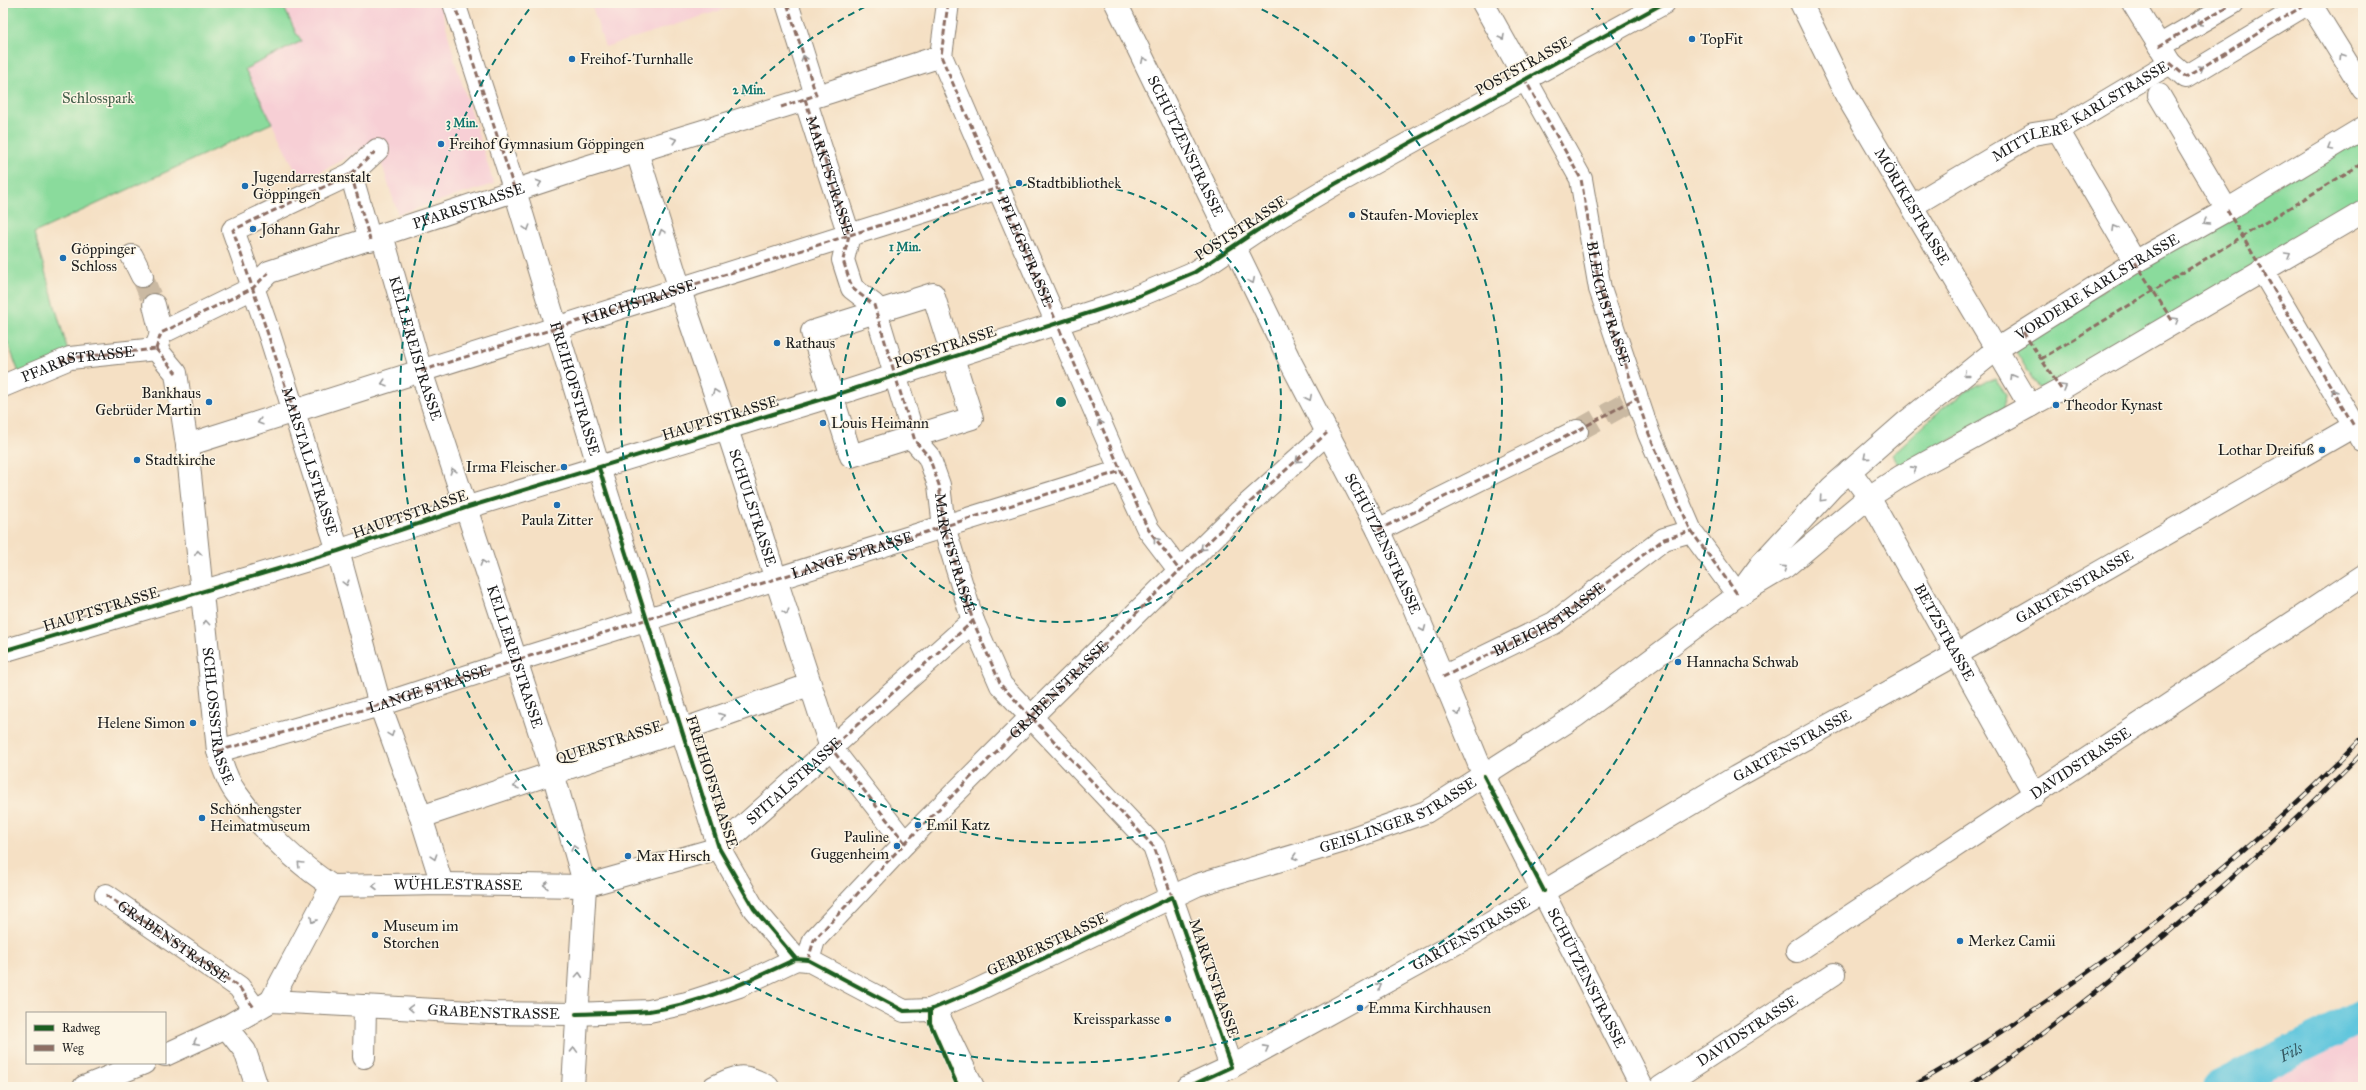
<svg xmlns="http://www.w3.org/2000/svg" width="2366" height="1090" font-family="'IM FELL Great Primer',serif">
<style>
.built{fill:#f7cfd5}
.green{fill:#8adb9c;stroke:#537c5c}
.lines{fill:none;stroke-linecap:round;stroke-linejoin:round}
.river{stroke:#60c6dd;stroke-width:33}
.minor-tunnel{stroke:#cab9a2;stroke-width:22;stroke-dasharray:22 11;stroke-linecap:butt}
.minor-casing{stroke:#887e70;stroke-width:24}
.minor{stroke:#fff;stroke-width:22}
.rail-casing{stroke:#1c1c1c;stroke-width:4.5}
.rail{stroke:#fcf5e5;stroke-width:3;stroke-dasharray:9;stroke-linecap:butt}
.quiet{stroke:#8d6e63;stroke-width:3;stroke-dasharray:6 3;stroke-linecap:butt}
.cycleway-casing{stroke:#fcf5e5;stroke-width:6}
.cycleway{stroke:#1b5e20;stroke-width:4}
.oneway{stroke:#999}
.ring{fill:none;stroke:#0f766e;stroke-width:2;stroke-dasharray:7 5}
.poi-dot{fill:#1f6fb2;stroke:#fcf5e5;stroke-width:1.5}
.labels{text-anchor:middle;stroke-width:3;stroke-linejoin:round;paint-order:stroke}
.poi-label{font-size:15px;fill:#1c1c1c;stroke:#fcf5e5;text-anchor:start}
.street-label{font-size:15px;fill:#1c1c1c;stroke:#fcf5e5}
.park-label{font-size:15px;fill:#425f49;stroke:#fcf5e5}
.water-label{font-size:16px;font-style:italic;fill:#345860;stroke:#fcf5e5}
.centre{fill:#0f766e;stroke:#fcf5e5;stroke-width:2}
.ring-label{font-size:12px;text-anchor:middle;font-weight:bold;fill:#0f766e;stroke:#fcf5e5;stroke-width:3;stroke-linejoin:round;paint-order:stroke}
</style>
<rect width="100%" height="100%" fill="#fcf5e5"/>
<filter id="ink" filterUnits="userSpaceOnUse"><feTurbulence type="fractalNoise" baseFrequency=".025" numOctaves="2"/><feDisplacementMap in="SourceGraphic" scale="8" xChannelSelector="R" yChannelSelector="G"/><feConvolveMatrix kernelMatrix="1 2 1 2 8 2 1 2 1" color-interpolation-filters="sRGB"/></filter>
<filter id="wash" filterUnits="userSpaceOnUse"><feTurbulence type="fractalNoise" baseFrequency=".012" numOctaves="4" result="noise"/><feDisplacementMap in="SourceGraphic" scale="16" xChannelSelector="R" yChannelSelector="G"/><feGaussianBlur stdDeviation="0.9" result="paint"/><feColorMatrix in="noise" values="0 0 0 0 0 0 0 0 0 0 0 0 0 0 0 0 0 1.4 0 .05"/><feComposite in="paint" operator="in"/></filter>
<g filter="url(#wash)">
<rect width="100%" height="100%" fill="#f5e0c4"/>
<path class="built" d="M282 3H440L455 61 494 184 398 214 375 143 301 182 245 69 302 41 296 33Z
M591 3H744L605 47Z
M2363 1001V1087H2230Z"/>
<path class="green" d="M3 3H282L296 33 302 41 245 69 272 123 34 233 70 358 21 378 3 330Z
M2363 134V201L2060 383 2038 388 2015 350 2020 340Z
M1995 379 2006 395 2004 409 1902 469 1892 455C1916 433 1963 383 1995 379Z"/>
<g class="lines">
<path class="river" id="s1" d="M2219 1087 2363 1016"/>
</g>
</g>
<g filter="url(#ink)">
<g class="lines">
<path class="minor-tunnel" d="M142 276 154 305
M1577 431 1638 397"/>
<g class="minor-casing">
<g id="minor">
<path id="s2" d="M454 3 515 191 599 468 719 848 754 909 796 959 808 960 904 1011 930 1010 975 991 1197 885 1344 841 1426 812 1576 716 1738 595 1785 567 1869 497 1900 477 2061 389 2363 212"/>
<path d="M787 3 816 95"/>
<path id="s3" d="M1116 3 1291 363 1378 530 1410 598 1484 776 1642 1087"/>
<path id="s4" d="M1483 3 1581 179 1600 289 1649 434 1691 531 1738 595"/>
<path id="s5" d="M1801 3 1846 95 2030 406"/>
<path d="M2133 3 2170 63 2186 77 2308 3"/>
<path d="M2310 3 2363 89"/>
<path d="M2159 46 2233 3"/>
<path d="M941 56 1121 471 1148 529 1180 571"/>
<path d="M941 56 948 3"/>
<path d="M2159 95 2227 210"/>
<path d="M805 99 849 235 843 260 852 288 874 305 915 441 929 457 939 485 944 527 973 621 1001 685 1154 847 1231 1067"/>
<path d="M2058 130 2135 262"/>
<path id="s6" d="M637 152 688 315 727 429 831 748 905 843"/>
<path d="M351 174 377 150"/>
<path id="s7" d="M1912 206 2033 134 2058 130 2170 63"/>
<path id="s8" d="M382 235 421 371 553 773 585 886 573 1087"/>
<path id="s9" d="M370 240 351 174 233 230 270 336 338 551 380 705 421 817 442 884"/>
<path d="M132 256 142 276"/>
<path d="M2262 270 2363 441"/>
<path d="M933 294 972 418 851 456 812 332Z"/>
<path d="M154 305 161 333"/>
<path id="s10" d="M156 349 161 333 253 288 269 272 583 168 830 92 941 56"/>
<path id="s11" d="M156 349 176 373 187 445 218 751C222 765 227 781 236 793 262 829 295 862 332 886"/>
<path id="s12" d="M3 386 70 358 156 349"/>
<path id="s13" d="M187 445 998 188"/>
<path id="s14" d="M1850 471 1869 497 2035 795"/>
<path d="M1378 530 1577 431"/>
<path id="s15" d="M1745 586 1762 563 1832 487 1906 422 1997 349 2135 262 2227 210 2363 128"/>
<path d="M3 651 338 551 465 508 832 396 1129 300 1195 272 1256 231 1335 184 1664 3"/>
<path id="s16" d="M1443 677 1554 623 1664 539 1691 531"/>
<path id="s17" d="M218 751 380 705 517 660 1121 471"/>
<path d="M421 817 682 730 809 685"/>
<path id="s18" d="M332 886 442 884 585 886 719 848 973 621"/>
<path id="s19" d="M106 895 239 987 255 1009"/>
<path id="s20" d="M1797 951 2363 576"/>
<path id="s21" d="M808 960 814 940 905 843 1048 700 1238 513 1327 433"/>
<path d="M271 1001 332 886"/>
<path d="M930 1010 940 1019 973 1087"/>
<path d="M226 1027 245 1051 257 1087"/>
<path id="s22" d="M165 1055 226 1027 271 1001 490 1013 576 1014 649 1011 687 1003 739 986 796 959"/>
<path d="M364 1057 365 1006"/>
<path d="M84 1087 144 1063"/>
<path d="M714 1087C738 1075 745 1073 768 1087"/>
<path id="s23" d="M1188 1087 1231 1067 1469 936 1736 777 1957 654 2354 426"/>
<path id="s24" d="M1661 1087 1834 974"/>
</g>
</g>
<use href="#minor" class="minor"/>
<g class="rail-casing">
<path id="rail" d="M1911 1087C1977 1050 2038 1008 2099 964 2193 895 2283 821 2363 737
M1968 1087C2054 1028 2135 962 2213 894 2265 848 2316 802 2363 752"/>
</g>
<use href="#rail" class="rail"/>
<g class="quiet">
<path d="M454 3 515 191"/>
<path id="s25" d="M948 3 941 56 1121 471 1148 529 1180 571"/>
<path d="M2159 46 2233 3"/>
<path d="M2170 63 2186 77 2308 3"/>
<path d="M1524 78 1581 179 1600 289 1649 434 1691 531 1738 595"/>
<path id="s26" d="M805 99 849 235 843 260 852 288 874 305 915 441 929 457 939 485 944 527 973 621 1001 685 1154 847 1173 899"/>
<path d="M781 107 816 95 787 3"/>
<path d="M351 174 377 150"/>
<path d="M2227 210 2354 426"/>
<path d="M2135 262 2173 322"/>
<path d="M2023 332 2061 389"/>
<path d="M156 349 161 333 253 288 269 272"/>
<path d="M156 349 176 373"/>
<path d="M2041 359 2363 163"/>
<path d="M60 362 70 358 156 349"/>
<path d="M421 371 998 188"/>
<path d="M294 412 233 230 351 174 370 240"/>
<path d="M1378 530 1577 431 1638 397"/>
<path d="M1443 677 1554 623 1664 539 1691 531"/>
<path d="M218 751 380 705 517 660 1121 471"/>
<path d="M905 843 831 748 973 621"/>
<path d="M106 895 239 987 255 1009"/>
<path d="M808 960 814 940 905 843 1048 700 1238 513 1327 433"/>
</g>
<g class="cycleway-casing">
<path id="cycleway" d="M599 468 719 848 754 909 796 959 808 960 904 1011 930 1010 975 991 1172 897 1231 1067 1188 1087
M3 651 338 551 465 508 832 396 1129 300 1195 272 1256 231 1335 184 1664 3
M1484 776 1544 891
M930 1010V1023L958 1087
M576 1014C600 1013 625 1013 649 1011 701 1004 749 981 796 959"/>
</g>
<use href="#cycleway" class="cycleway"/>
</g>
<defs><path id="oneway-chevron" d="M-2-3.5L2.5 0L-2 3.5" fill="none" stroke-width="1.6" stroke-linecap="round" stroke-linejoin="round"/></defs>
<g class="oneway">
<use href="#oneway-chevron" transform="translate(2199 23) rotate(150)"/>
<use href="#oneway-chevron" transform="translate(1502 37) rotate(61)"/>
<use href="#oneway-chevron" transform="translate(2342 56) rotate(-122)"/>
<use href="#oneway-chevron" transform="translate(804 58) rotate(-107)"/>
<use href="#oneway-chevron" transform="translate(1144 60) rotate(-116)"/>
<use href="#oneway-chevron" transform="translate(2201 68) rotate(-31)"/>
<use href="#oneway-chevron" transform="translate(674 140) rotate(-17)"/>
<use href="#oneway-chevron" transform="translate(2330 148) rotate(149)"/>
<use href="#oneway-chevron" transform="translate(539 183) rotate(-19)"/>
<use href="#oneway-chevron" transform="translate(2206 222) rotate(150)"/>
<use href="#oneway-chevron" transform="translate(527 228) rotate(73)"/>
<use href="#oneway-chevron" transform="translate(2115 228) rotate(-120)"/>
<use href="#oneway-chevron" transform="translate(662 232) rotate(-107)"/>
<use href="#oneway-chevron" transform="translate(2288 255) rotate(-30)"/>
<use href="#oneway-chevron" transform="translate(1252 281) rotate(64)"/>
<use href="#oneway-chevron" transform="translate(2176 320) rotate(-30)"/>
<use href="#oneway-chevron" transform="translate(1966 374) rotate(141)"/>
<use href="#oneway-chevron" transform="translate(2013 377) rotate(-121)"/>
<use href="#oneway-chevron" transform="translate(384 383) rotate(162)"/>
<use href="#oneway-chevron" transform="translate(2064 387) rotate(-30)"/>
<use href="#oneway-chevron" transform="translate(715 392) rotate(-109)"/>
<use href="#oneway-chevron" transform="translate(2334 392) rotate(-121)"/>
<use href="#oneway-chevron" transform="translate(1309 398) rotate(63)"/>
<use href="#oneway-chevron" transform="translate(260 422) rotate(163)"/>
<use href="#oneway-chevron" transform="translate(1100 423) rotate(-113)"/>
<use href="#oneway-chevron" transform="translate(1866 457) rotate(139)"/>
<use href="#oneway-chevron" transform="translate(1298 460) rotate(138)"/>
<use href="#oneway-chevron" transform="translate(1914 469) rotate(-29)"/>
<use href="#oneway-chevron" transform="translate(453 471) rotate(-108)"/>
<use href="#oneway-chevron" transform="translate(1822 499) rotate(133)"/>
<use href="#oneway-chevron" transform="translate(1156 540) rotate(-127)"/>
<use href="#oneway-chevron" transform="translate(1203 548) rotate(135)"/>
<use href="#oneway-chevron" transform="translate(198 553) rotate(-96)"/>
<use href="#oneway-chevron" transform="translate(483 563) rotate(-109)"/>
<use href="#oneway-chevron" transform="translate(1784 568) rotate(-34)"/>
<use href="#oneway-chevron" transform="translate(346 583) rotate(75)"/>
<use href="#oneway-chevron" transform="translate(786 612) rotate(72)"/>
<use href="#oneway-chevron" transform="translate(206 623) rotate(-95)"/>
<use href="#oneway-chevron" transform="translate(1423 629) rotate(67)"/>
<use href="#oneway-chevron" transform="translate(1458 713) rotate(67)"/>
<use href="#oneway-chevron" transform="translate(722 716) rotate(-20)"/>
<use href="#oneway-chevron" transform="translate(391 734) rotate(70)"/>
<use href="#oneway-chevron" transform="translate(516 786) rotate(161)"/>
<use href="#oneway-chevron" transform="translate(574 848) rotate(-106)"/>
<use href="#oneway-chevron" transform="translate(434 857) rotate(72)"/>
<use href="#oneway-chevron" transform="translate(1295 857) rotate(163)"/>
<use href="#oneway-chevron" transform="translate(300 864) rotate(-135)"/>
<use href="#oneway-chevron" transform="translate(546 885) rotate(-179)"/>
<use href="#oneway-chevron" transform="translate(375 886) rotate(180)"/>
<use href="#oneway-chevron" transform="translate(313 920) rotate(119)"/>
<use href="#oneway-chevron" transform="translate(579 975) rotate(-86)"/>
<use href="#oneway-chevron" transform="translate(1379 986) rotate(-29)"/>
<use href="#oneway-chevron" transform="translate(411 1008) rotate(-178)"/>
<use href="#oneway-chevron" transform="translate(196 1042) rotate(153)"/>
<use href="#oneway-chevron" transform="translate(1266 1048) rotate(-29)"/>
<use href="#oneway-chevron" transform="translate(574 1050) rotate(-88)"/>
</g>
</g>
<g class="ring">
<circle cx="1061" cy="402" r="220"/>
<path d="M1251 4A441 441 0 1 1 871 4"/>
<path d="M1589 4A661 661 0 1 1 533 4"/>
</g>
<g class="poi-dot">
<circle cx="1692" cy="39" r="4"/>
<circle cx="572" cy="59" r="4"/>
<circle cx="441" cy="144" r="4"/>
<circle cx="1019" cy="183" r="4"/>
<circle cx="245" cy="186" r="4"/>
<circle cx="1352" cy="215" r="4"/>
<circle cx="253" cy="229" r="4"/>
<circle cx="63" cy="258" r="4"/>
<circle cx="777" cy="343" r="4"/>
<circle cx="209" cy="402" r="4"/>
<circle cx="2056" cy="405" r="4"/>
<circle cx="823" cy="423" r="4"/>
<circle cx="2322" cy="450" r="4"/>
<circle cx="137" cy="460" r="4"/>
<circle cx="564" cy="467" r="4"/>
<circle cx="557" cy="505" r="4"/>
<circle cx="1678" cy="662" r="4"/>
<circle cx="193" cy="723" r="4"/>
<circle cx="202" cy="818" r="4"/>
<circle cx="918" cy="825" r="4"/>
<circle cx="897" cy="846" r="4"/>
<circle cx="628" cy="856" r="4"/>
<circle cx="375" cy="935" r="4"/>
<circle cx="1960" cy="941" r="4"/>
<circle cx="1360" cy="1008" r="4"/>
<circle cx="1168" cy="1019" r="4"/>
</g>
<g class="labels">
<g class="poi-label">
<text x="1700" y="44">TopFit</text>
<text x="580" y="64">Freihof-Turnhalle</text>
<text x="449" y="149">Freihof Gymnasium Göppingen</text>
<text x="253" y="182">Jugendarrestanstalt<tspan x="253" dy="17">Göppingen</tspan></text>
<text x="1027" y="188">Stadtbibliothek</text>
<text x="1360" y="220">Staufen-Movieplex</text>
<text x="261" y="234">Johann Gahr</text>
<text x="71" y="254">Göppinger<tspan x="71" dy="17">Schloss</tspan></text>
<text x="785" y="348">Rathaus</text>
<text x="201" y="398" text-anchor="end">Bankhaus<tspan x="201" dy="17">Gebrüder Martin</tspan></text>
<text x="2064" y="410">Theodor Kynast</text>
<text x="831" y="428">Louis Heimann</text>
<text x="2314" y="455" text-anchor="end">Lothar Dreifuß</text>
<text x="145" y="465">Stadtkirche</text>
<text x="556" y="472" text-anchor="end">Irma Fleischer</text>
<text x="557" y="525" text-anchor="middle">Paula Zitter</text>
<text x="1686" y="667">Hannacha Schwab</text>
<text x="185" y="728" text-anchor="end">Helene Simon</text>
<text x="210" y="814">Schönhengster<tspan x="210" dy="17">Heimatmuseum</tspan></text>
<text x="926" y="830">Emil Katz</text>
<text x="889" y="842" text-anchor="end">Pauline<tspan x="889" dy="17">Guggenheim</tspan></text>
<text x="636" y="861">Max Hirsch</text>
<text x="383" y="931">Museum im<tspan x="383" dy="17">Storchen</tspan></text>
<text x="1968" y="946">Merkez Camii</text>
<text x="1368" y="1013">Emma Kirchhausen</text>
<text x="1160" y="1024" text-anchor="end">Kreissparkasse</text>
</g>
<g class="street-label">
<text transform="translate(1523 66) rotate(-29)" y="5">POSTSTRASSE</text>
<text dy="5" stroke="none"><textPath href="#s7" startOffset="194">MITTLERE KARLSTRASSE</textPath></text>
<text dy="5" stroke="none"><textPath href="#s3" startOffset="159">SCHÜTZENSTRASSE</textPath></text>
<text dy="5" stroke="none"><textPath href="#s26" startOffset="80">MARKTSTRASSE</textPath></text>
<text dy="5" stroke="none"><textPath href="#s10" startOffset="352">PFARRSTRASSE</textPath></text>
<text dy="5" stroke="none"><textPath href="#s5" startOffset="232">MÖRIKESTRASSE</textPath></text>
<text transform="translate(1241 228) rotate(-33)" y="5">POSTSTRASSE</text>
<text dy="5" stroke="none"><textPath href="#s25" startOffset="266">PFLEGSTRASSE</textPath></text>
<text dy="5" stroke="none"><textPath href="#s15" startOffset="465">VORDERE KARLSTRASSE</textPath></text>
<text dy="5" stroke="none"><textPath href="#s13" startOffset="474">KIRCHSTRASSE</textPath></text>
<text dy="5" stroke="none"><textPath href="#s4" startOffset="329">BLEICHSTRASSE</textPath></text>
<text transform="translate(945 347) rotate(-18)" y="5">POSTSTRASSE</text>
<text dy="5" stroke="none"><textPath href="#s8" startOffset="118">KELLEREISTRASSE</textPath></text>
<text dy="5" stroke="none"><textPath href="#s12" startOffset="79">PFARRSTRASSE</textPath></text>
<text dy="5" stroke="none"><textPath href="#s2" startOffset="404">FREIHOFSTRASSE</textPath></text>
<text transform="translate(720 418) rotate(-17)" y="5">HAUPTSTRASSE</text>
<text dy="5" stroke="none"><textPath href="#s9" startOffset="443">MARSTALLSTRASSE</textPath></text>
<text dy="5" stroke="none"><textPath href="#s6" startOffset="374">SCHULSTRASSE</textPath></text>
<text transform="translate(410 514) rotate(-19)" y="5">HAUPTSTRASSE</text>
<text dy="5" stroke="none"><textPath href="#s3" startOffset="603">SCHÜTZENSTRASSE</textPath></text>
<text dy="5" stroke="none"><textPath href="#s26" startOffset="489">MARKTSTRASSE</textPath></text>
<text dy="5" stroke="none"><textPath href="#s17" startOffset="664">LANGE STRASSE</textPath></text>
<text dy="5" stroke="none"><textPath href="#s23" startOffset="1018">GARTENSTRASSE</textPath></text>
<text transform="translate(101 609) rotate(-17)" y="5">HAUPTSTRASSE</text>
<text dy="5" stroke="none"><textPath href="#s16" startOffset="121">BLEICHSTRASSE</textPath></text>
<text dy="5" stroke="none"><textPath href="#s14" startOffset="187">BETZSTRASSE</textPath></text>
<text dy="5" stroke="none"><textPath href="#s8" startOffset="442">KELLEREISTRASSE</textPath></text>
<text dy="5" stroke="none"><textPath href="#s17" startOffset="220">LANGE STRASSE</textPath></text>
<text dy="5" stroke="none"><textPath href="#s21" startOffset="371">GRABENSTRASSE</textPath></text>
<text dy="5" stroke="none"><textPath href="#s11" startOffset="377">SCHLOSSSTRASSE</textPath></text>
<text transform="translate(609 742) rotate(-18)" y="5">QUERSTRASSE</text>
<text dy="5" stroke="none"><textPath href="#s23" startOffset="694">GARTENSTRASSE</textPath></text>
<text dy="5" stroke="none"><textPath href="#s20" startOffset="340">DAVIDSTRASSE</textPath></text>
<text dy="5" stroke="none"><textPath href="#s18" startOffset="493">SPITALSTRASSE</textPath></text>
<text transform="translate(712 782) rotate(72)" y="5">FREIHOFSTRASSE</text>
<text dy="5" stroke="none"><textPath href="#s2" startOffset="1676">GEISLINGER STRASSE</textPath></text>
<text dy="5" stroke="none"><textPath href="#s18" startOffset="126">WÜHLESTRASSE</textPath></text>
<text dy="5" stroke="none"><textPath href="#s23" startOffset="322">GARTENSTRASSE</textPath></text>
<text dy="5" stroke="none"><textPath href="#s19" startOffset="82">GRABENSTRASSE</textPath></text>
<text transform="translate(1047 944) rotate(-25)" y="5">GERBERSTRASSE</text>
<text dy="5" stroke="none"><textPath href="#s3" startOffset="1083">SCHÜTZENSTRASSE</textPath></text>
<text transform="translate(1214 978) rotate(71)" y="5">MARKTSTRASSE</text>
<text dy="5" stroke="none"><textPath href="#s22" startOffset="342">GRABENSTRASSE</textPath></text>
<text dy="5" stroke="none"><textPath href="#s24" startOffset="103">DAVIDSTRASSE</textPath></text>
</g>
<g class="park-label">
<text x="98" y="103">Schlosspark</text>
</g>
<g class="water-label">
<text dy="6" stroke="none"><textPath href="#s1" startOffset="80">Fils</textPath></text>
</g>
</g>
<circle cx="1061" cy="402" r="6" class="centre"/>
<g class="ring-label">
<text x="749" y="94">2 Min.</text>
<text x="462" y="127">3 Min.</text>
<text x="905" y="251">1 Min.</text>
</g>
<rect width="2366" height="1090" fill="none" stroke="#fcf5e5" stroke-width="16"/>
<rect x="26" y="1012" width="140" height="52" fill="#fcf5e5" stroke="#a29e95"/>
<rect x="34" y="1025" width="20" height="6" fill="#1b5e20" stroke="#a29e95"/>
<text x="62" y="1032" font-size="12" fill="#1c1c1c">Radweg</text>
<rect x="34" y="1045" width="20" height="6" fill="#8d6e63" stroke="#a29e95"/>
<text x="62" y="1052" font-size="12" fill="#1c1c1c">Weg</text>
</svg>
